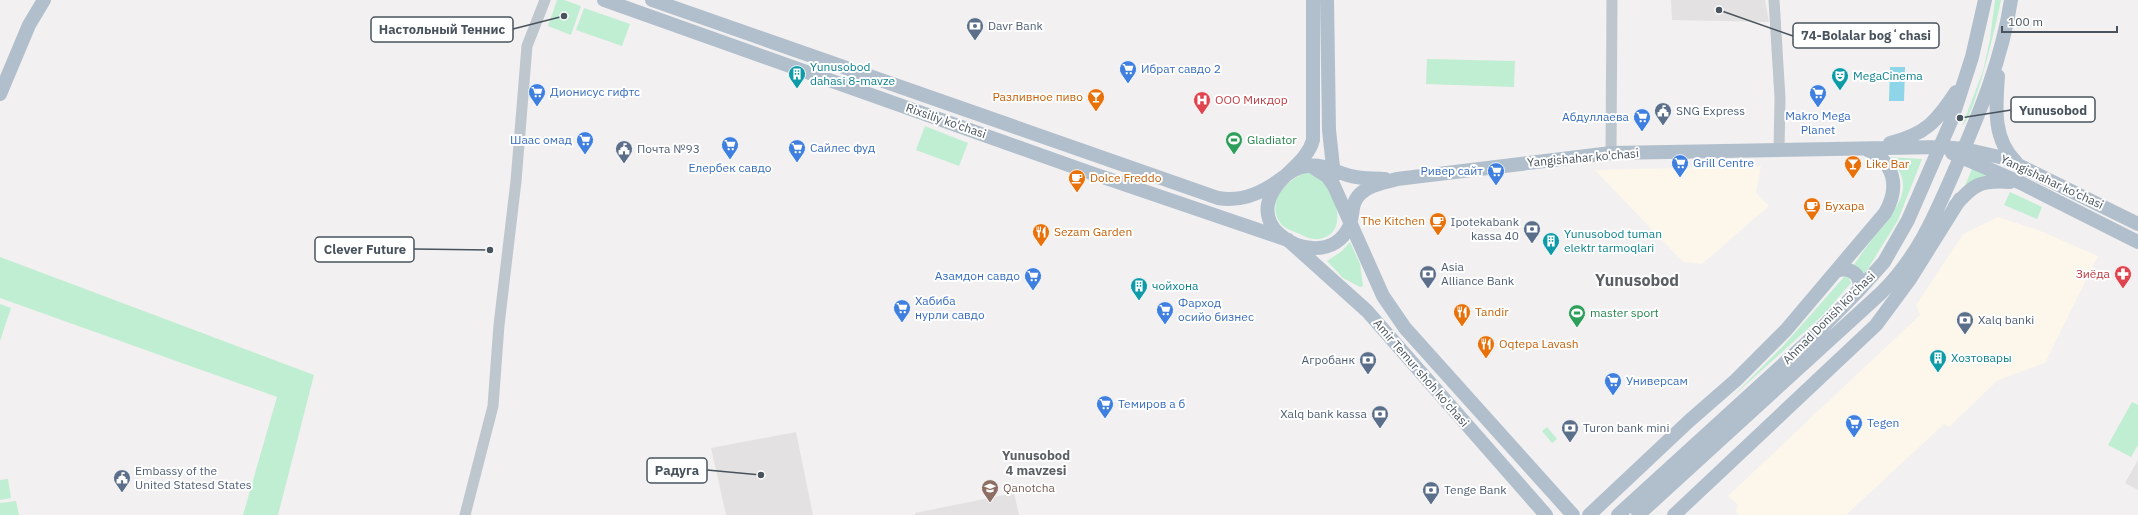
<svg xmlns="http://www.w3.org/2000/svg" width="2138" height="515" font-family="'IBM Plex Sans',sans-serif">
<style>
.commercial{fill:#fcf7ea}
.education{fill:#e3e1e2}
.green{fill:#c0eed2}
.water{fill:#8fd5e9}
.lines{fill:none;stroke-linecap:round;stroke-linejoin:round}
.minor{stroke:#bec7ce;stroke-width:11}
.major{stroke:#b1bfcd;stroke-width:14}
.labels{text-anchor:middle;stroke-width:4;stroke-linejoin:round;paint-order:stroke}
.service-label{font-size:12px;fill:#4e5e75;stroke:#fff;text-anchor:start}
.culture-label{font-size:12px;fill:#0d838f;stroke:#fff;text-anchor:start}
.shop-label{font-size:12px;fill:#366cbe;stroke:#fff;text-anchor:start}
.food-label{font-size:12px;fill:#c56008;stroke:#fff;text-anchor:start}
.health-label{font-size:12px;fill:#be3a42;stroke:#fff;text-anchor:start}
.street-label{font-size:12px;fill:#48535d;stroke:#fff}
.leisure-label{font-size:12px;fill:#27864d;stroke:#fff;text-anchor:start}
.education-label{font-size:12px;fill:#785e54;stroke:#fff;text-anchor:start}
.neighbourhood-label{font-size:13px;font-weight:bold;fill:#5c6064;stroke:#fff}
.district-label{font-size:16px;font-weight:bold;fill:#5c6064;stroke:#fff}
.leader{fill:none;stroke:#48535d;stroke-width:1.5}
.callout-dot{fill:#48535d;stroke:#fff;stroke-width:1.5}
.callout{fill:#fff;stroke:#48535d;stroke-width:1.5}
.callout-label{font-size:13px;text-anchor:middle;font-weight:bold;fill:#48535d}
</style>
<rect width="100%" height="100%" fill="#f2f0f0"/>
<path class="commercial" d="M1761 166 1756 193 1769 206 1702 264 1683 262 1595 170Z
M1998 217 2038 230 2098 256 2045 363 1998 380 1949 427 1944 424 1846 515H1739L1736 511 1738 505 1728 496 1920 315 1916 305 1963 234Z"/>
<path class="education" d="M1671 0H1765L1769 22 1672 20Z
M796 432 813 515H726L711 448Z
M2138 460V490L2125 483Z
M1014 493 1019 515H915V513Z"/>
<path class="green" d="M557 0H564L581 6 571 35 548 26Z
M1995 0H2001C1997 21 1975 116 1962 126L1983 71 1990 39Z
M584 8 630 24 622 46 576 30Z
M1427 59 1515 61 1514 87 1426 84Z
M925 126 968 143 959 166 916 150Z
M1886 157 1922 159 1898 220 1864 275 1853 266C1862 253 1871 240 1881 228 1900 204 1917 181 1886 157Z
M1972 169H1973L1992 176 1964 188Z
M1311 172C1315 175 1323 179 1326 183 1336 197 1347 231 1323 238 1315 241 1307 238 1300 234 1293 231 1285 229 1281 224 1264 203 1289 175 1311 172Z
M2010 192 2042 207 2037 219 2004 205Z
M1350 242 1360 264 1363 286 1360 287 1343 278 1327 261 1342 251Z
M0 257 314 375 278 515H243L277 397 0 298Z
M1848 276 1851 283 1823 315 1730 399 1784 345 1844 277Z
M0 304 11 308 0 341Z
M2132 402 2138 405V445L2131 457 2108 445Z
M1547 427 1557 439 1552 443 1542 431Z
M8 479 11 498 0 500V480Z
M16 501 19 515H0V503Z"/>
<path class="water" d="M1890 67H1905L1904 101H1889Z"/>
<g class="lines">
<path class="minor" d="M1774 0 1780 98 1779 150
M1611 153 1612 0
M465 515 493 406 499 325 516 181 527 46 545 0"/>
<path class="major" d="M604 0 1091 173 1288 240 1367 311 1546 515
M652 0 1218 198C1240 202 1260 194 1278 181 1287 175 1295 167 1307 166 1324 163 1336 173 1351 176 1362 179 1374 178 1385 179
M1313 0V140C1306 166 1274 176 1268 204 1266 215 1270 226 1279 234 1299 252 1335 256 1349 227 1354 216 1350 204 1360 194 1370 184 1384 183 1397 179L1611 153 1941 147 1964 149 2004 158 2138 224
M1327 0 1329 130 1334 176
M1998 76C1996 106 1992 139 2016 162
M0 94 29 25 44 0
M1890 143C1926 134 1936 122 1956 92
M1952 153 2021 183 2138 242
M1314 168 1327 176 1334 186 1383 296 1405 328 1573 515
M1955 206C1973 184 1981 180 2010 182
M1836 271C1851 266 1862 275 1859 290
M1589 515 1689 421 1736 380 1786 330 1885 213C1900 187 1895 162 1866 149
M1618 515 1813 337 1859 290 1884 262 1908 220 1952 119 1972 57 1985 0
M1638 515 1881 293C1918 257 1936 213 1956 167 1980 112 2002 59 2011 0
M1674 515 1876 325 1910 279 1960 199"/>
</g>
<defs>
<g id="bank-pin" transform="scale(0.9)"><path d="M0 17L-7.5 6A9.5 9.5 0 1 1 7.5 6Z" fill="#5c6f8a" stroke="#fff"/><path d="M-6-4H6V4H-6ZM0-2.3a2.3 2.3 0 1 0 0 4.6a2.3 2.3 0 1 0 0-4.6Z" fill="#fff"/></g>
<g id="supermarket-pin" transform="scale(0.9)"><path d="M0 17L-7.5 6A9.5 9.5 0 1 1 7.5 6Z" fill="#3f7fe0" stroke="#fff"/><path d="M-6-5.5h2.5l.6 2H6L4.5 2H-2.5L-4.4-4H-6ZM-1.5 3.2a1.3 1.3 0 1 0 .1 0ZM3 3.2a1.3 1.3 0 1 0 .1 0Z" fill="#fff"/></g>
<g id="building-pin" transform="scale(0.9)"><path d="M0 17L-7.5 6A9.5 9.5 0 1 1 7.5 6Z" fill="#0f9aa8" stroke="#fff"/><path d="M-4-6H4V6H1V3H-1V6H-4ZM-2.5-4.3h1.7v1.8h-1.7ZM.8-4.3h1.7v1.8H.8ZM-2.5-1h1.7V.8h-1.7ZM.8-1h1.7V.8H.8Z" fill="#fff"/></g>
<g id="theatre-pin" transform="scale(0.9)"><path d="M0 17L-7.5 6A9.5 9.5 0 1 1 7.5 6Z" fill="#0f9aa8" stroke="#fff"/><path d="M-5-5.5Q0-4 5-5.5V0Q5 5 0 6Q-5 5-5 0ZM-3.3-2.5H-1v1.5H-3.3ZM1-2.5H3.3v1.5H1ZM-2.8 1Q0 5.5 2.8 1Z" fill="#fff"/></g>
<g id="bar-pin" transform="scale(0.9)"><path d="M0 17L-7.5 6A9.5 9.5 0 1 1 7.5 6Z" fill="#e8710a" stroke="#fff"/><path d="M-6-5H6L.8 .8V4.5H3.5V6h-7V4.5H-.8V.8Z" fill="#fff"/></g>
<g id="hospital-pin" transform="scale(0.9)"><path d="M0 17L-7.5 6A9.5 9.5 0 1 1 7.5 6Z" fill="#e0444e" stroke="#fff"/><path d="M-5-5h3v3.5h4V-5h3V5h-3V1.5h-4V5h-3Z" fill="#fff"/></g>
<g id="civic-pin" transform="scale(0.9)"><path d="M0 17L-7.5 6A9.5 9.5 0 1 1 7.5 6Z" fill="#5c6f8a" stroke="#fff"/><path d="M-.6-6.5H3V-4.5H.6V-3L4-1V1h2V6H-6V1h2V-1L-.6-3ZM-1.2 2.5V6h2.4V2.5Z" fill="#fff"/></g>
<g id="stadium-pin" transform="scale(0.9)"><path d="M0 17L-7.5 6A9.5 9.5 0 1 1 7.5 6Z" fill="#2e9e5b" stroke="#fff"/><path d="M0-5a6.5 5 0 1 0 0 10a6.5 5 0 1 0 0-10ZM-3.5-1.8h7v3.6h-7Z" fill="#fff"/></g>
<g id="cafe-pin" transform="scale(0.9)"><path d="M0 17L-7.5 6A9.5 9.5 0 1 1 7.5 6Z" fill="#e8710a" stroke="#fff"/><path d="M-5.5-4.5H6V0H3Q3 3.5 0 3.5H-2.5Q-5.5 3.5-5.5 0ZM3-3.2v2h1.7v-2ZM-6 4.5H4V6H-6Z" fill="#fff"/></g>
<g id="restaurant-pin" transform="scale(0.9)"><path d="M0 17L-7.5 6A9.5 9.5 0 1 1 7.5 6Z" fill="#e8710a" stroke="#fff"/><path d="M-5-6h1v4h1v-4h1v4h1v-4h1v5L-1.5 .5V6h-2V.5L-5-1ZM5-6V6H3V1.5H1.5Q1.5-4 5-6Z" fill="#fff"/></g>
<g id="pharmacy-pin" transform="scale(0.9)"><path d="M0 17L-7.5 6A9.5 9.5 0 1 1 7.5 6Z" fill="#e0444e" stroke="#fff"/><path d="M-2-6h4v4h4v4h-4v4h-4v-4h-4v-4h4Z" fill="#fff"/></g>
<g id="school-pin" transform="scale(0.9)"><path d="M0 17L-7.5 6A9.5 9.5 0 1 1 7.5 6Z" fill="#8d6e63" stroke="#fff"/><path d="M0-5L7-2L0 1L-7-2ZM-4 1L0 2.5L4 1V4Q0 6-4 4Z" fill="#fff"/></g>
</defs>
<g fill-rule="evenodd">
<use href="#bank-pin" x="975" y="26"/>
<use href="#supermarket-pin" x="1128" y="69"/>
<use href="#building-pin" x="797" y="74"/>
<use href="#theatre-pin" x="1840" y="76"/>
<use href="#supermarket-pin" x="537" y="92"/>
<use href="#supermarket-pin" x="1818" y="93"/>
<use href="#bar-pin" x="1096" y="97"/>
<use href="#hospital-pin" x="1202" y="100"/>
<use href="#civic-pin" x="1663" y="111"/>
<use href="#supermarket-pin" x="1642" y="117"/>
<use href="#supermarket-pin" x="585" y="140"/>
<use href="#stadium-pin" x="1234" y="140"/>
<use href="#supermarket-pin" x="730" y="145"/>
<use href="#supermarket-pin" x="797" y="148"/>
<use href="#civic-pin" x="624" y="149"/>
<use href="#supermarket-pin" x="1680" y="163"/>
<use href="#bar-pin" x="1853" y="164"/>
<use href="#supermarket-pin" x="1496" y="171"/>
<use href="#cafe-pin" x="1077" y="178"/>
<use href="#cafe-pin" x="1812" y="206"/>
<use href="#cafe-pin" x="1438" y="221"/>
<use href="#bank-pin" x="1532" y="229"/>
<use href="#restaurant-pin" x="1041" y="232"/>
<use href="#building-pin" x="1551" y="241"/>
<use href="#bank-pin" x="1428" y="274"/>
<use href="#pharmacy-pin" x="2123" y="274"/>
<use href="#supermarket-pin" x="1033" y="276"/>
<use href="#building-pin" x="1139" y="286"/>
<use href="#supermarket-pin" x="902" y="308"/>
<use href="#supermarket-pin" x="1165" y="310"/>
<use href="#restaurant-pin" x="1462" y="312"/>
<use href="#stadium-pin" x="1577" y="313"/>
<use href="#bank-pin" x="1965" y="320"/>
<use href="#restaurant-pin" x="1486" y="344"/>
<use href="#building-pin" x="1938" y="358"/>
<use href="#bank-pin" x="1368" y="360"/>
<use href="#supermarket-pin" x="1613" y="381"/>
<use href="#supermarket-pin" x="1105" y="404"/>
<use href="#bank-pin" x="1380" y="414"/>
<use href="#supermarket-pin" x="1854" y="423"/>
<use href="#bank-pin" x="1570" y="428"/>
<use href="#civic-pin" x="122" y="478"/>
<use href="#school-pin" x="990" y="488"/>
<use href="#bank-pin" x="1431" y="490"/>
</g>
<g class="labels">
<g class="service-label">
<text x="988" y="30">Davr Bank</text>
<text x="1676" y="115">SNG Express</text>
<text x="637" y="153">Почта №93</text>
<text x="1519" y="226" text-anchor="end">Ipotekabank<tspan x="1519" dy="14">kassa 40</tspan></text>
<text x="1441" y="271">Asia<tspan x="1441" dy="14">Alliance Bank</tspan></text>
<text x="1978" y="324">Xalq banki</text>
<text x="1355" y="364" text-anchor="end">Агробанк</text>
<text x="1367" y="418" text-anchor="end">Xalq bank kassa</text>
<text x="1583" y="432">Turon bank mini</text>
<text x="135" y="475">Embassy of the<tspan x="135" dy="14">United Statesd States</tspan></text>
<text x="1444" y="494">Tenge Bank</text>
</g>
<g class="culture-label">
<text x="810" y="71">Yunusobod<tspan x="810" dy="14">dahasi 8-mavze</tspan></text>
<text x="1853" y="80">MegaCinema</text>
<text x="1564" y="238">Yunusobod tuman<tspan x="1564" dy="14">elektr tarmoqlari</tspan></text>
<text x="1152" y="290">чойхона</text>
<text x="1951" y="362">Хозтовары</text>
</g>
<g class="shop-label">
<text x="1141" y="73">Ибрат савдо 2</text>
<text x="550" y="96">Дионисус гифтс</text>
<text x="1818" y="120" text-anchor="middle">Makro Mega<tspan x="1818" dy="14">Planet</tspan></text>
<text x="1629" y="121" text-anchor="end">Абдуллаева</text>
<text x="572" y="144" text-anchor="end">Шаас омад</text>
<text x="810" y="152">Сайлес фуд</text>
<text x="1693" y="167">Grill Centre</text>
<text x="730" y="172" text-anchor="middle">Елербек савдо</text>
<text x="1483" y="175" text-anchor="end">Ривер сайт</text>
<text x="1020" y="280" text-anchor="end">Азамдон савдо</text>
<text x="915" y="305">Хабиба<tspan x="915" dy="14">нурли савдо</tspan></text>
<text x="1178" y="307">Фарход<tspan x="1178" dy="14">осийо бизнес</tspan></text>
<text x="1626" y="385">Универсам</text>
<text x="1118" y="408">Темиров а б</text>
<text x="1867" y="427">Tegen</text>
</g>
<g class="food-label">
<text x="1083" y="101" text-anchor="end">Разливное пиво</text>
<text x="1866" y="168">Like Bar</text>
<text x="1090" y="182">Dolce Freddo</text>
<text x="1825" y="210">Бухара</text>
<text x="1425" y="225" text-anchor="end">The Kitchen</text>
<text x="1054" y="236">Sezam Garden</text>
<text x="1475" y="316">Tandir</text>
<text x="1499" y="348">Oqtepa Lavash</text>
</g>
<g class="health-label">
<text x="1215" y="104">ООО Микдор</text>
<text x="2110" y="278" text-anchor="end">Зиёда</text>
</g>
<g class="street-label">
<text transform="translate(946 121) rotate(19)" y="4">Rixsiliy ko'chasi</text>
<text transform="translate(1583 158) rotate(-5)" y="4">Yangishahar ko'chasi</text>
<text transform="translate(2052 182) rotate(25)" y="4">Yangishahar ko‘chasi</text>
<text transform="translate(1829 318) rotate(-45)" y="4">Ahmad Donish ko'chasi</text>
<text transform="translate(1421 373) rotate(49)" y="4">Amir Temur shoh ko'chasi</text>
</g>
<g class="leisure-label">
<text x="1247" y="144">Gladiator</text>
<text x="1590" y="317">master sport</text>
</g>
<g class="education-label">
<text x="1003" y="492">Qanotcha</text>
</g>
<g class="neighbourhood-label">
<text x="1036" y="460">Yunusobod<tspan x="1036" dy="15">4 mavzesi</tspan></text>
</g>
<g class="district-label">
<text x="1637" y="286">Yunusobod</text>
</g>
</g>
<path class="leader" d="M564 16L513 29M1719 10L1793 36M1960 118L2011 110M490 250L414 249M761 475L707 470"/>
<g class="callout-dot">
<circle cx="564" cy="16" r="4"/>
<circle cx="1719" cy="10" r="4"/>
<circle cx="1960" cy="118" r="4"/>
<circle cx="490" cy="250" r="4"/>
<circle cx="761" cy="475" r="4"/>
</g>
<g class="callout">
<rect x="371" y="17" width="142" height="25" rx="4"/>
<rect x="1793" y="23" width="146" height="25" rx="4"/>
<rect x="2011" y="97" width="84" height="25" rx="4"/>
<rect x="315" y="237" width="99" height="25" rx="4"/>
<rect x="647" y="458" width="60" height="25" rx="4"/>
</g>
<g class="callout-label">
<text x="442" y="34">Настольный Теннис</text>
<text x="1866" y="40">74-Bolalar bogʻchasi</text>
<text x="2053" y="115">Yunusobod</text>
<text x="365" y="254">Clever Future</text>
<text x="677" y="475">Радуга</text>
</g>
<path d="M2002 26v6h115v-6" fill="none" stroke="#48535d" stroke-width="2"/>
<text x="2008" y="26" font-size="12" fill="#48535d" stroke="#ffffff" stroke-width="3" paint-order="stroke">100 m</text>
</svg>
